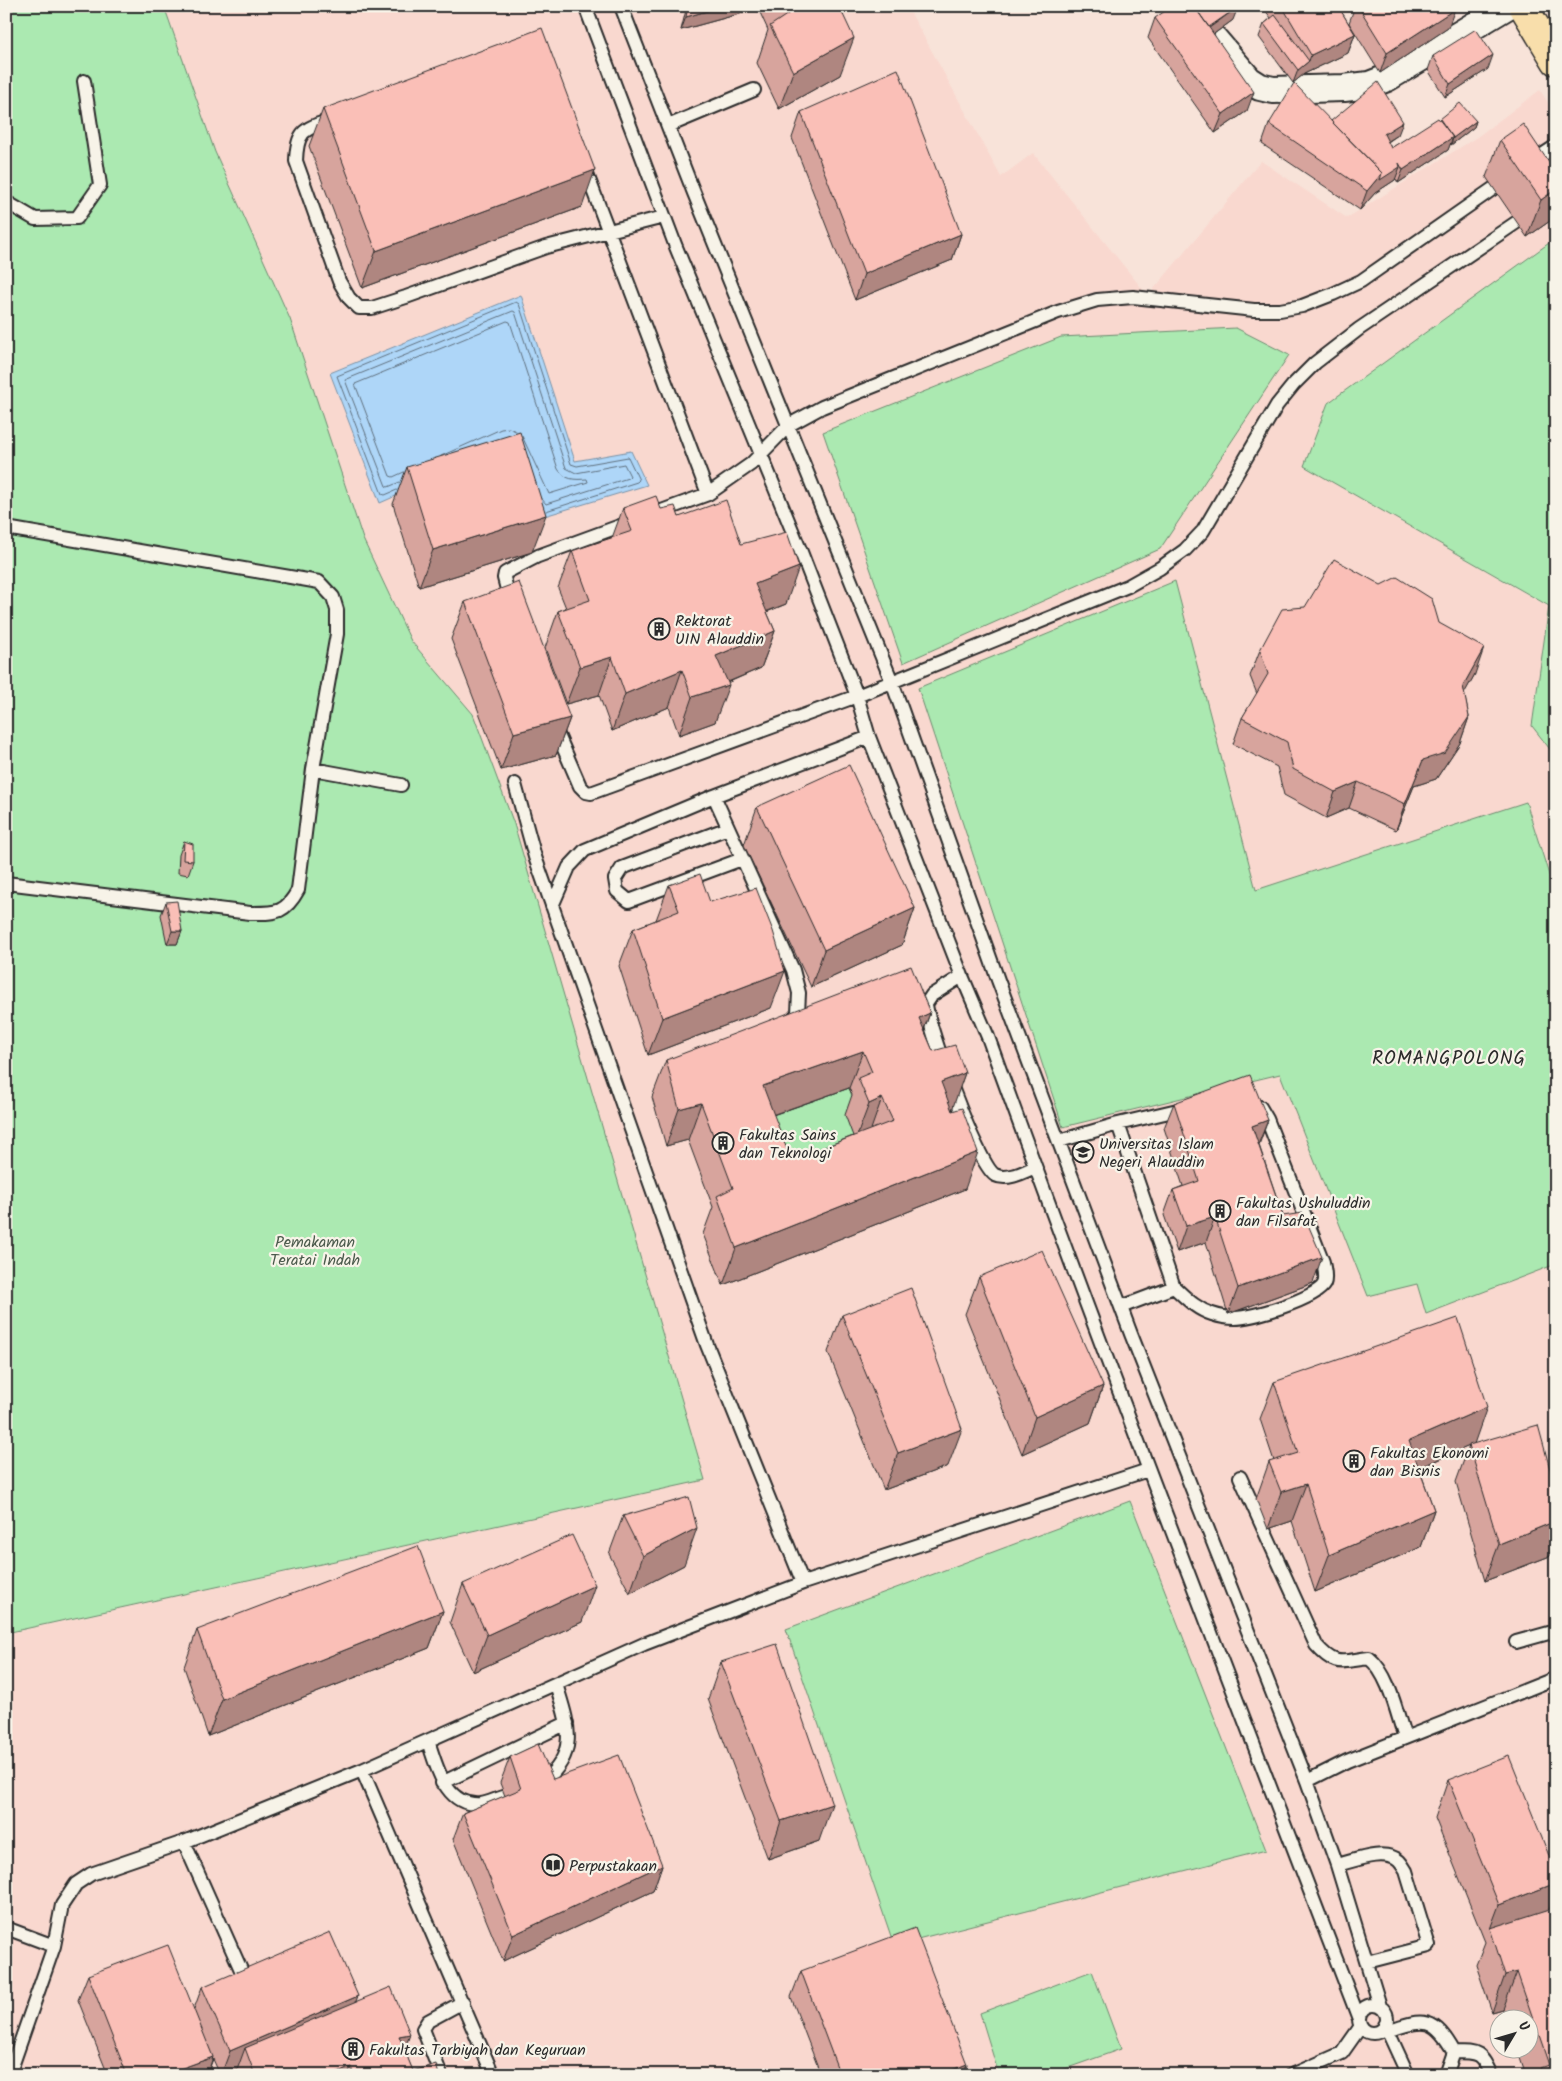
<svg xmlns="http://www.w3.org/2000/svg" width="1562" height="2081" font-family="Kalam,sans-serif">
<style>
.built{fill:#f9d8cf;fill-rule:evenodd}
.green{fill:#abe9b1;stroke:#6b8a6e}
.water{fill:#aed6f8;stroke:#7a92a6}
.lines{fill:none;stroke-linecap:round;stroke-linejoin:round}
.shore{stroke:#5f6f7d;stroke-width:1}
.lane-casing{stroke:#2b2b2b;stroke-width:16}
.street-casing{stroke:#2b2b2b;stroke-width:30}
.primary-casing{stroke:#2b2b2b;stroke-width:31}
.lane{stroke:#f7f3e8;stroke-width:12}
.street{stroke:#f7f3e8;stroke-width:26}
.primary{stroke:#f8deab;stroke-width:28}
.wall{fill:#d7a49d;stroke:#2b2b2b;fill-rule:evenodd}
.shaded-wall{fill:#af8680;stroke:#2b2b2b}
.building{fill:#fabfb7;stroke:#2b2b2b;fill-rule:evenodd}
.labels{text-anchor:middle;stroke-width:4.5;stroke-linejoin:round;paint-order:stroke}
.poi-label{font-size:16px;fill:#2b2b2b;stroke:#f7f3e8;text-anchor:start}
.park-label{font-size:16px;fill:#4b5a4c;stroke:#f7f3e8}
.quarter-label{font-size:19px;letter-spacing:1px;fill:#2b2b2b;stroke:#f7f3e8}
</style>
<rect width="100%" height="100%" fill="#f8e3d9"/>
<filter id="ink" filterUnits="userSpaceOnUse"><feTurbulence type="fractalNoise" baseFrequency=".02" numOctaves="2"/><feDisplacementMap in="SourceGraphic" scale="10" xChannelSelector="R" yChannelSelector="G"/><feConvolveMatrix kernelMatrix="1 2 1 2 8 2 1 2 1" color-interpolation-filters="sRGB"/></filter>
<g filter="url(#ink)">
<path class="built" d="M164 6H907L1001 177 1033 153 1148 296 1261 161 1347 218 1477 137 1540 90 1556 115V238L1328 403 1304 466 1549 607 1532 726 1556 757V2075H6V1634L705 1480 473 714 411 641 363 539 290 319 215 152ZM1500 2018H1530V2048H1500Z"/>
<path class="green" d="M6 6H164L215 152 290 319 363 539 411 641 473 714 514 824 705 1480 6 1633Z
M1556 238V757L1532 726 1549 606 1304 466 1328 403Z
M1236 328 1289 355 1160 549 903 663 823 432 1061 337Z
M1175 581 1256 890 1526 802 1556 897V1264L1426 1314 1417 1284 1368 1296 1280 1074 1063 1127 918 688Z
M849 1088 858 1109 855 1141 777 1197 749 1123Z
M1130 1501 1266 1850 894 1945 786 1629Z
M1092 1971 1121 2049 1048 2075H999L980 2013Z"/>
<path class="water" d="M521 295 575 461 631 451 647 485 538 518 507 447 380 503 330 373Z"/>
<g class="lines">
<path class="shore" d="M441 456 501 429 509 428 518 432
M404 472 393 477 390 476 355 384 507 321 510 322 558 469C565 480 574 480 587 479L588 482 549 494 522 436
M400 482 388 487 386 486 345 380 513 311 515 312 566 468 576 473 624 464 630 476 628 478 546 504 542 499
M397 490 385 495 382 494 337 376 516 302 519 304 571 464 577 466 628 457 639 480 637 482 546 511"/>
<g class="lane-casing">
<path id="lane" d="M585 6 676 247 801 552 857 696 869 737 962 976 988 1037C1107 1366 1234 1692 1359 2019
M621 6 694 193 892 682 998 980 1131 1334 1307 1781 1337 1865 1380 2006
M333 119C305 129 297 129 296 161L339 281 349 298 359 308H372L406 297 546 247 664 217
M668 126 754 90
M1530 163 1556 146
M585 169 708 494
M6 202 35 219 77 218 100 185 84 81
M659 512 708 494 751 464 789 425 822 407 1058 312 1097 300 1133 297 1254 310H1280L1302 306 1333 294 1361 281 1494 188
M6 528 319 582 333 597 337 610V634L313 769 298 890C285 914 276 913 250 913L6 883
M510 601 504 578 505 573 538 556 631 522
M555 728 580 786 586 792 591 793 857 696 1128 586 1160 568 1185 550 1203 531 1277 405 1294 384 1315 363 1359 329 1517 222
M313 769 401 785
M515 784 535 857 707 1345 803 1583
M714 796 793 970 799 993 798 1013 790 1022
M728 828 622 868 615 879 617 891 629 901 742 859
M552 906 569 867 585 850 714 796 869 737
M962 976 932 995 926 1004C928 1027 978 1166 995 1175 1007 1181 1024 1172 1035 1167
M1118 1124 1186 1108
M1059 1141 1118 1124 1174 1287 1121 1307
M1174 1287C1186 1298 1196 1309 1212 1314 1218 1316 1228 1318 1235 1318 1252 1318 1316 1299 1324 1284 1327 1277 1324 1269 1323 1262L1267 1119 1260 1107
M1240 1477 1316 1645C1336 1668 1342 1661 1369 1658 1389 1674 1397 1714 1405 1738
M1516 1642 1556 1631
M428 1741C437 1767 445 1807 481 1804 488 1803 496 1799 503 1797
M362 1770 493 2075
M1307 1781 1347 1761 1556 1678
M543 1782C580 1752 568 1724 556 1684
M442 1783 567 1723
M184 1842 242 1972
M1337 1865C1354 1861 1384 1848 1399 1861 1402 1864 1404 1868 1406 1871L1429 1946 1367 1962
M6 1928 54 1946
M1359 2019a14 14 0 1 1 28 0a14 14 0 1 1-28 0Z
M1385 2025 1408 2075
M1388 2031C1424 2017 1435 2018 1454 2052
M1454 2052C1479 2052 1481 2053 1491 2075
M9 2075 54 1946 62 1905 76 1884 91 1874 184 1842 362 1770 644 1644 803 1583 1148 1470
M441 2075 423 2029 428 2021 463 2002
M1292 2075 1342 2053 1361 2026
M1446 2075 1454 2052"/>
</g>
<g class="street-casing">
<path id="street" d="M1214 39 1249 80 1260 87 1273 90 1344 88 1369 85 1387 78 1507 6"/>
</g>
<g class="primary-casing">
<path id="primary" d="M1523 6 1556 61"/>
</g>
<use href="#lane" class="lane"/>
<use href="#street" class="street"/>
<use href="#primary" class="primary"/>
</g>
<path class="wall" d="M687 6H745L743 13 681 30Z
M757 6H839L840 75 779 109 757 63 768 30Z
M1266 6H1338L1355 34 1348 53 1304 74 1293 83 1259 37 1264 24 1271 18 1265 10Z
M1355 6H1358L1448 28 1380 73 1349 23Z
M1155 18 1233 20 1214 34 1247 111 1215 133 1148 38Z
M1433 56 1488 69 1445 97 1428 70Z
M323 109 582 207 362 288 309 146Z
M801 112 961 234 952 260 855 300 792 138Z
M1439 120 1476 121 1474 127 1451 145 1450 144 1448 150 1398 183 1396 179 1395 180 1375 193 1360 210 1262 144 1269 124 1331 121 1398 135 1388 142 1391 148Z
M1500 140 1556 173V205L1550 221 1527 237 1486 177Z
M407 467 532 552 419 587 393 504Z
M623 508 661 509 741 544 786 604 767 612 775 631 761 668 727 683 715 722 679 735 669 707 612 731 599 695 566 704 545 648 558 611 566 608 558 588 572 551 612 538Z
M465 602 570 718 556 755 501 770 451 639Z
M1439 623 1475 674 1464 693 1469 717 1460 743 1436 779 1414 786 1396 830 1349 808 1326 818 1284 795 1277 767 1233 744 1242 718 1257 694 1250 676 1260 650Z
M757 807 915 908 902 945 811 987 744 845Z
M184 841 193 861 188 875 178 873 179 855Z
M669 885 771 1008 648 1055 619 966 633 929 656 920Z
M166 902 182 931 177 944H167L161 915Z
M930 1013 924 1030 933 1051 965 1073 951 1110 965 1189 723 1285 703 1234 713 1207 688 1140 666 1146 652 1097 666 1060ZM849 1088 852 1095 845 1115 853 1136 791 1160 773 1115Z
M1174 1103 1268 1120 1259 1145 1283 1216 1313 1283 1228 1314 1206 1242 1177 1252 1164 1215 1173 1190 1183 1186 1164 1128Z
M979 1277 1103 1386 1090 1423 1022 1454 965 1314Z
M842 1315 948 1466 884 1490 828 1352Z
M1274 1382 1474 1444 1556 1491V1539L1550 1556 1485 1581 1456 1482 1469 1446 1419 1468 1434 1510 1421 1547 1315 1592 1292 1521 1268 1529 1256 1499 1269 1462 1274 1461 1260 1419Z
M623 1516 684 1565 630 1593 609 1554Z
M463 1584 582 1622 473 1672 450 1622Z
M443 1611 429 1648 208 1736 184 1667 197 1630Z
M721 1662 819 1841 768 1859 708 1699Z
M510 1757 553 1779 662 1865 653 1891 503 1961 453 1839 463 1813 505 1796 500 1783Z
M1448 1780 1556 1873V1891L1549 1910 1556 2075H1526L1517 2048H1530V2018H1507L1503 2009 1492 2012 1476 1965 1485 1942 1435 1818Z
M801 1971 967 2064 963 2075H821L791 1997Z
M88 1975 194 2009 202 1987 355 2002 410 2034 404 2050 413 2071 439 2075H236L237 2070 225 2075H220L213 2059 207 2075H108L78 2000Z"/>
<path class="shaded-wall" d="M724 6H745L743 13 681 30 686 17Z
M1238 7 1233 20 1200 44 1205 31Z
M1455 9 1448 28 1380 73 1387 53Z
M1355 34 1348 53 1304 74 1293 83 1298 70 1309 61 1311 55Z
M854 38 840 75 779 109 793 72Z
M1493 55 1488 69 1445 97 1450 84Z
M1254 92 1247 111 1215 133 1223 114Z
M1476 121 1474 127 1451 145 1453 138Z
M1403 122 1398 135 1379 147 1384 134Z
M1453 137 1448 150 1398 183 1403 170Z
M1400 167 1395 180 1375 193 1360 210 1367 191 1382 173Z
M595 170 582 207 362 288 376 251Z
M1556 189V205L1550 221 1527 237 1541 200Z
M961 234 952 260 855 300 864 274Z
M546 515 532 552 419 587 433 550Z
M799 567 786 604 742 621 755 584Z
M775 631 761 668 702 693 716 656Z
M1484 648 1475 674 1454 712 1463 686Z
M612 657 599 695 566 704 580 667Z
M682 670 669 707 612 731 625 694Z
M729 685 715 722 679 735 692 697Z
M1469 717 1460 743 1436 779 1414 786 1396 830 1405 804 1423 760Z
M570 718 556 755 501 770 514 733Z
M1358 782 1349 808 1326 818 1335 792Z
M915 908 902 945 811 987 824 950Z
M172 931H182L177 944H167Z
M785 971 771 1008 648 1055 662 1018Z
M930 1013 916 1050 919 1018Z
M863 1051 849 1088 749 1123 763 1086Z
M965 1073 952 1110 928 1119 941 1082Z
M882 1098 869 1135 855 1141 869 1104Z
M701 1103 688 1140 666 1146 679 1109Z
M1268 1120 1258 1145 1252 1126Z
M978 1152 965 1189 723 1285 736 1248Z
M1215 1217 1206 1242 1177 1252 1186 1226Z
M1322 1257 1313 1283 1228 1314 1238 1288Z
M1103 1386 1090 1423 1022 1454 1035 1417Z
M1487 1407 1474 1444 1395 1478 1409 1441Z
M962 1429 948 1466 884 1490 898 1453Z
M1306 1484 1292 1521 1268 1529 1281 1492Z
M1434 1510 1421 1547 1315 1592 1329 1555Z
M1556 1521V1539L1550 1556 1485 1581 1499 1544Z
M697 1528 684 1565 630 1593 643 1556Z
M595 1585 582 1622 473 1672 487 1635Z
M443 1611 429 1648 208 1736 222 1699Z
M832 1804 819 1841 768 1859 781 1821Z
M662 1865 653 1891 503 1961 513 1935Z
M1556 1883V1891L1546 1918 1490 1929 1499 1905Z
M1517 1972 1503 2009 1492 2012 1505 1975Z
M358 1996 348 2022 245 2048 237 2070 225 2075H221L230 2051Z
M410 2034 397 2071 399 2036Z
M213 2057 207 2075H163Z
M967 2064 963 2075H939Z
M351 2067 348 2075H334Z"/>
<path class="building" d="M688 6H724L686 17Z
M788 6H839L854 38 793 72 770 26 791 12Z
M1172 6H1194L1254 92 1223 114 1155 18Z
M1194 6H1237L1238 7 1209 27Z
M1282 6H1338L1355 34 1311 55Z
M1358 6H1453L1455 9 1387 53Z
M1275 15 1309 61 1298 70 1264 24Z
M542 28 595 170 376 251 323 109Z
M1476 29 1493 55 1450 84 1433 56Z
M898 69 961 234 864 274 801 112Z
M1378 82 1403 122 1384 134 1391 148 1438 118 1453 137 1403 170 1399 163 1400 167 1380 180 1382 173 1331 121Z
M1294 83 1382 173 1367 191 1269 124Z
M1460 103 1476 121 1453 138 1440 119Z
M1523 124 1556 173V189L1541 200 1500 140Z
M520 432 546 515 433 550 407 467Z
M656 496 661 509 675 506 679 517 726 500 741 544 787 532 799 567 755 584 775 631 716 656 729 685 692 697 682 670 625 694 612 657 580 667 558 611 590 600 572 551 632 531 623 508Z
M1334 559 1381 585 1397 577 1432 599 1439 623 1484 648 1463 686 1469 717 1445 753 1423 760 1405 804 1358 782 1335 792 1293 769 1287 742 1242 718 1268 674 1260 650 1282 609 1305 607Z
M519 582 570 718 514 733 465 602Z
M849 765 915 908 824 950 757 807Z
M184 841 193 844V861L183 860Z
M700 874 710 902 756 888 773 931 785 971 662 1018 633 929 679 911 669 885Z
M177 901 182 931H172L166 902Z
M911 966 930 1013 919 1018 933 1051 955 1045 965 1073 941 1082 952 1111 962 1108 978 1152 736 1248 717 1196 733 1188 701 1103 679 1109 666 1060ZM863 1051 872 1072 858 1078 869 1104 882 1098 893 1121 791 1160 763 1086Z
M1250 1075 1268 1120 1252 1126 1283 1216 1303 1213 1322 1257 1238 1288 1215 1217 1186 1226 1173 1190 1199 1181 1174 1103Z
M1042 1250 1103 1386 1035 1417 979 1277Z
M911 1288 962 1429 898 1453 842 1315Z
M1458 1318 1487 1407 1409 1441 1434 1510 1329 1555 1306 1484 1281 1492 1269 1462 1298 1453 1274 1382Z
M1538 1425 1556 1491V1521L1499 1544 1469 1445Z
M689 1497 697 1528 643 1556 623 1516Z
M572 1535 595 1585 487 1635 463 1584Z
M418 1546 443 1611 222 1699 197 1630Z
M777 1644 832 1804 781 1821 721 1662Z
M538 1744 553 1779 619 1755 662 1865 513 1935 463 1813 521 1789 510 1757Z
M1509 1756 1556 1873V1883L1499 1905 1448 1780Z
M1556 1907V2075H1544L1541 2068 1549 2065 1517 1972 1505 1975 1490 1928Z
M915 1928 967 2064 939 2075H840L801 1971Z
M330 1932 358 1996 230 2051 202 1987Z
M168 1945 213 2057 163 2075H127L88 1975Z
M391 1987 410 2034 399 2036 413 2071 436 2064 439 2075H354L351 2067 334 2075H255L245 2048Z"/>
</g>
<defs>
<g id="building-ring" transform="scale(1.125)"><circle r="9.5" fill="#f7f3e8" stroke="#2b2b2b" stroke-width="1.5"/><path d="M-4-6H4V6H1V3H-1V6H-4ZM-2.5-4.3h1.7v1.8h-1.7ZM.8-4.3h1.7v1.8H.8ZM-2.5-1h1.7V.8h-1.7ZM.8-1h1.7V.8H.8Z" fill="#2b2b2b"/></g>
<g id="university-ring" transform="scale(1.125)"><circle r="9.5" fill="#f7f3e8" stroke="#2b2b2b" stroke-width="1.5"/><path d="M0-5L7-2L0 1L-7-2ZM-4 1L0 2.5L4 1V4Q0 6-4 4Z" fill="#2b2b2b"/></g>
<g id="library-ring" transform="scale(1.125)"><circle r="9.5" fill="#f7f3e8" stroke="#2b2b2b" stroke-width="1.5"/><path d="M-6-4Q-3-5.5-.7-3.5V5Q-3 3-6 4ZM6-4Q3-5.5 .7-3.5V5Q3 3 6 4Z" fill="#2b2b2b"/></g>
</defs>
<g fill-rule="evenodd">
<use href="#building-ring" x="659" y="629"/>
<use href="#building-ring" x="723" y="1143"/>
<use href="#university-ring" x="1083" y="1152"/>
<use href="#building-ring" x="1220" y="1211"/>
<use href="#building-ring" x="1354" y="1461"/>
<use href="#library-ring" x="553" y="1865"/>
<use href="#building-ring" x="353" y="2049"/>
</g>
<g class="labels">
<g class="poi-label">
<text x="675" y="626">Rektorat<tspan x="675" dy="18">UIN Alauddin</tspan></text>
<text x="739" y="1140">Fakultas Sains<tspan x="739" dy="18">dan Teknologi</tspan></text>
<text x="1099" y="1149">Universitas Islam<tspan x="1099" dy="18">Negeri Alauddin</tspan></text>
<text x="1236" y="1208">Fakultas Ushuluddin<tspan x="1236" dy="18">dan Filsafat</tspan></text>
<text x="1370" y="1458">Fakultas Ekonomi<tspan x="1370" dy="18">dan Bisnis</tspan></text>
<text x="569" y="1871">Perpustakaan</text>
<text x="369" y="2055">Fakultas Tarbiyah dan Keguruan</text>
</g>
<g class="park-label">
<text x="315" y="1247">Pemakaman<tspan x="315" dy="18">Teratai Indah</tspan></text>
</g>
<g class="quarter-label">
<text x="1449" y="1064">ROMANGPOLONG</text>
</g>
</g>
<rect width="1562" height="2081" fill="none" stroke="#f7f3e8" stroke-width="25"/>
<rect x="12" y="12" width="1537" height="2056" fill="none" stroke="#2b2b2b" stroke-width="2" filter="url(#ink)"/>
<g transform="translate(1514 2034) rotate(52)"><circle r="24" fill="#f7f3e8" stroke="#a5a39c"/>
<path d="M0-4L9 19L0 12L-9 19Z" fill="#2b2b2b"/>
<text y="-8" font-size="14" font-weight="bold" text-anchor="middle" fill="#2b2b2b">U</text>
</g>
</svg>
